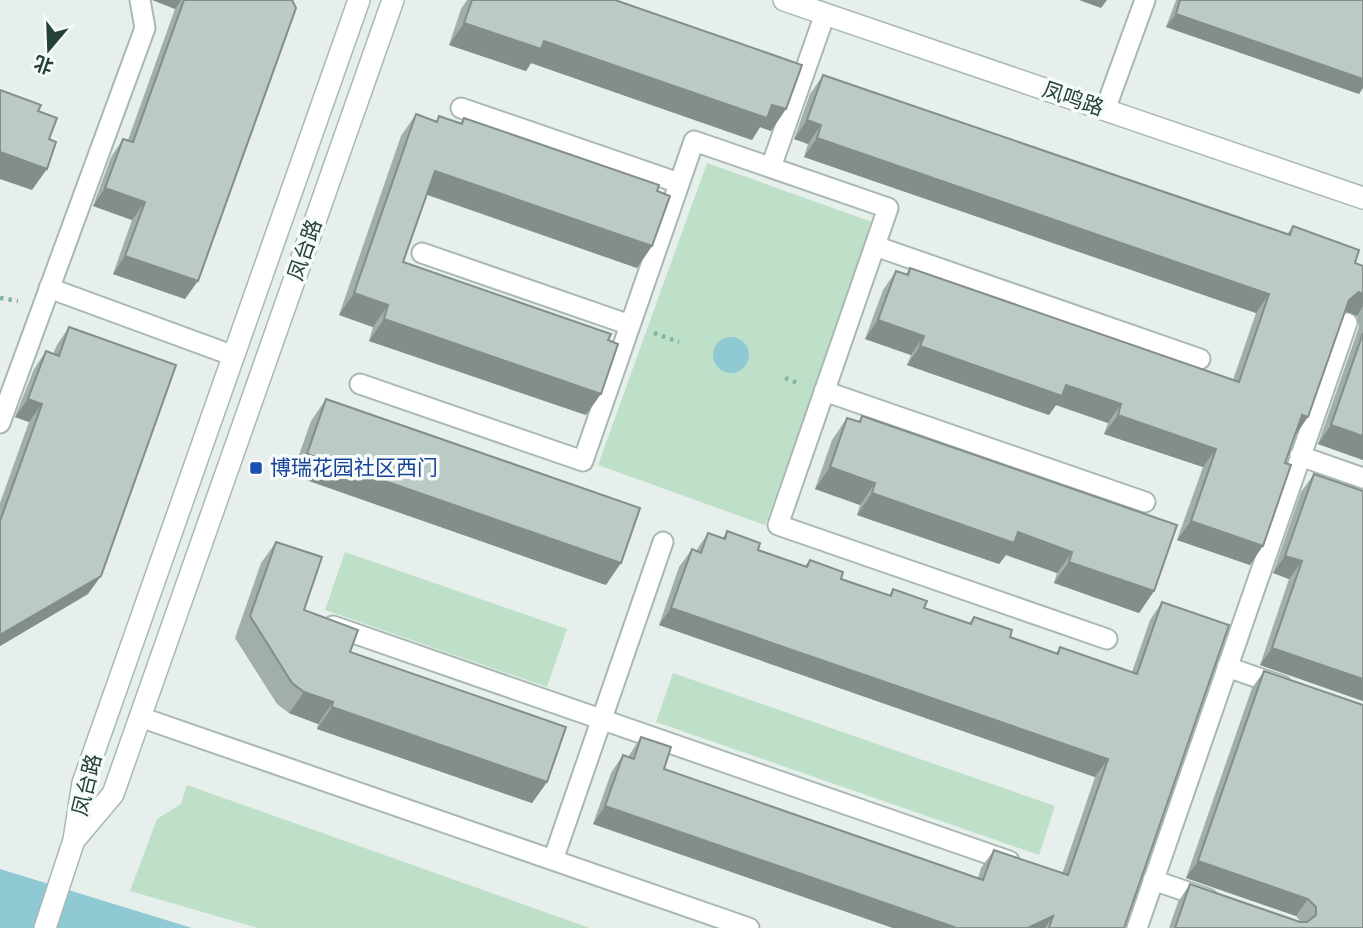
<svg xmlns="http://www.w3.org/2000/svg" width="1363" height="928" font-family="'Asap Condensed','Noto Sans SC',sans-serif">
<style>
.green{fill:#bfe0c8}
.water{fill:#8ec9d4}
.lines{fill:none;stroke-linecap:round;stroke-linejoin:round}
.lane-casing{stroke:#a8b8b2;stroke-width:23}
.street-casing{stroke:#a8b8b2;stroke-width:24}
.path{stroke:#86b3a5;stroke-width:4.5;stroke-dasharray:3.5 5;stroke-linecap:butt}
.lane{stroke:#fff;stroke-width:19}
.street{stroke:#fff;stroke-width:21}
.wall{fill:#a1aea9}
.shaded-wall{fill:#838d89}
.building{fill:#bbcac4;stroke:#838d89;stroke-width:2}
.transit-dot{fill:#1a4fb4;stroke:#f7fbf9;stroke-width:2.5}
.labels{text-anchor:middle;stroke-width:7;stroke-linejoin:round;paint-order:stroke}
.street-label{font-size:21px;fill:#24423a;stroke:#f7fbf9}
.transit-label{font-size:21px;fill:#164399;stroke:#f7fbf9;text-anchor:start}
</style>
<rect width="100%" height="100%" fill="#e6efeb"/>
<path class="green" d="M707 163 875 223 765 525 598 465Z
M345 552 567 629 547 687 325 610Z
M673 673 1055 806 1039 855 656 722Z
M187 785 590 928H258L130 891 157 819 181 804Z"/>
<path class="water" d="M713 355a18 18 0 1 1 36 0a18 18 0 1 1-36 0Z
M0 869 192 928H0Z"/>
<g class="lines">
<g class="lane-casing">
<path id="lane" d="M461 108 679 183
M1105 110 1145 0
M771 167 825 14
M875 246 1200 359
M422 253 630 325
M49 288 234 356
M360 384 583 461 694 141 888 208 778 525 1107 639
M824 391 1145 502
M0 423 145 28 140 0
M1300 456 1363 478
M333 626 1009 861
M1227 667 1282 686
M140 717 749 928
M553 860 663 542
M1153 880 1208 899
M1137 928 1347 323"/>
</g>
<g class="street-casing">
<path id="street" d="M784 0 1363 198
M76 838 113 794 393 0
M45 928 74 840 83 783 359 0"/>
</g>
<path class="path" d="M0 298 18 301
M654 333 679 342
M785 378 800 384"/>
<use href="#lane" class="lane"/>
<use href="#street" class="street"/>
</g>
<path class="wall" d="M152 0H292L185 299 113 274 132 220 93 206 111 157 123 139 128 140 175 9Z
M467 0H615L786 109 771 131 760 127 752 140 531 63 526 71 449 45 461 9Z
M1176 0H1363L1359 94 1166 27Z
M823 75 1287 234 1293 226 1355 263 1363 266V460L1318 444 1359 327 1357 316 1345 311 1295 436 1250 565 1177 540 1203 467 1104 434 1108 423 1056 405 1049 415 907 365 911 355 865 339 883 290 896 271 906 274 910 268 1233 380 1256 313 804 157 808 144 794 139 810 94Z
M416 114 436 121 439 116 460 123 464 118 657 191 652 246 637 268 427 195 403 262 586 415 369 341 373 327 339 315 401 136Z
M69 327 88 594 0 646V503L29 422 15 417 34 369 46 351 53 354 57 345Z
M326 399 606 585 292 475 311 421Z
M862 416 1154 591 1139 613 1054 583 1057 573 1006 555 999 564 857 515 860 505 815 489 832 440 847 418 858 422Z
M1314 474 1363 701 1260 665 1289 579 1273 573 1301 492Z
M727 531 758 550 805 566 810 560 841 579 889 595 893 589 924 608 969 623 974 617 1010 637 1056 653 1060 647 1132 672 1150 620 1162 602 1124 928H893L593 824 611 773 623 755 628 757 641 737 664 769 978 878 981 868 994 850 1062 874 1095 777 659 625 679 567 692 549 696 551 708 533 723 538Z
M276 542 304 610 350 652 547 782 532 803 317 729 318 724 289 713 277 704 235 638 261 563Z
M1264 671 1363 928H1169L1178 902 1190 884 1301 922 1296 916 1186 878 1252 688Z"/>
<path class="shaded-wall" d="M153 0H181L175 9Z
M1079 0H1107L1101 8Z
M1176 14 1363 79V88L1359 94 1166 27Z
M464 23 544 41 786 109 771 131 760 127 752 140 531 63 526 71 449 45Z
M807 120 821 125 808 144 794 139Z
M817 138 1269 294 1256 313 804 157Z
M0 152 47 169 32 190 0 179Z
M435 171 652 246 637 268 420 192Z
M105 188 145 202 132 220 93 206Z
M125 256 198 281 185 299 113 274Z
M1359 292 1363 294V306L1357 316 1345 311 1349 300Z
M354 293 388 305 373 327 339 315Z
M384 319 601 394 586 415 369 341Z
M878 320 924 336 911 355 865 339Z
M920 346 1066 385 1121 404 1108 423 1056 405 1049 415 907 365Z
M28 399 42 404 29 422 15 417Z
M1118 415 1216 449 1203 467 1104 434Z
M1302 415 1308 417 1295 436Z
M1331 425 1363 436V460L1318 444Z
M307 454 621 563 606 585 292 475Z
M830 467 875 483 860 505 815 489Z
M872 493 1018 532 1072 552 1057 573 1006 555 999 564 857 515Z
M1191 521 1263 546 1250 565 1177 540Z
M1285 556 1302 561 1289 579 1273 573Z
M1069 562 1154 591 1139 613 1054 583Z
M101 576 88 594 0 646V635Z
M671 608 1108 759 1095 777 659 625Z
M1272 648 1363 679V701L1260 665Z
M304 692 333 702 318 724 289 713Z
M332 707 547 782 532 803 317 729Z
M605 806 954 927 953 928H893L593 824Z
M1198 861 1308 899 1296 916 1186 878Z
M1053 916 1045 928H1028Z"/>
<path class="building" d="M184 0H292L296 8 198 281 125 256 145 202 105 188 123 139 133 142Z
M472 0H615L802 65 786 109 772 105 767 118 544 41 541 49 464 23Z
M1180 0H1363V79L1176 14Z
M823 75 1290 235 1293 226 1359 250 1355 263 1363 266V294L1359 292 1349 300 1308 417 1302 415 1285 463 1291 465 1263 546 1191 521 1216 449 1118 415 1121 404 1066 385 1062 396 920 346 924 336 878 320 896 271 908 275 910 268 1239 382 1269 294 817 138 821 125 807 120Z
M0 90 41 105 38 111 57 118 49 139 56 142 47 169 0 152Z
M416 114 437 122 439 116 462 124 464 118 659 185 657 191 670 196 652 246 435 171 403 262 611 334 608 340 618 344 601 394 384 319 388 305 354 293Z
M69 327 176 365 101 576 0 635V521L42 404 28 399 46 351 59 356Z
M1363 333V436L1331 425Z
M326 399 640 508 621 563 307 454Z
M862 416 1177 525 1154 591 1069 562 1072 552 1018 532 1014 543 872 493 875 483 830 467 847 418 860 422Z
M1314 474 1363 491V679L1272 648 1302 561 1285 556Z
M727 531 760 543 758 550 807 567 810 560 843 572 841 579 891 596 893 589 927 601 924 608 971 624 974 617 1012 630 1010 637 1058 654 1060 647 1137 674 1162 602 1229 625 1124 928H1049L1053 916 1028 928H953L954 927 605 806 623 755 634 759 641 737 671 747 664 769 983 880 994 850 1068 875 1108 759 671 608 692 549 701 553 708 533 725 539Z
M276 542 322 557 304 610 358 630 350 652 566 727 547 782 332 707 333 702 304 692 292 683 250 616Z
M1264 671 1363 705V928H1175L1190 884 1300 922H1307L1316 915V907L1308 899 1198 861Z"/>
<rect class="transit-dot" x="249" y="461" width="14" height="14" rx="3.5"/>
<g class="labels">
<g class="street-label">
<text transform="translate(1073 99) rotate(19)" y="7">凤鸣路</text>
<text transform="translate(305 250) rotate(-71)" y="7">凤台路</text>
<text transform="translate(87 785) rotate(-76)" y="7">凤台路</text>
</g>
<g class="transit-label">
<text x="270" y="475">博瑞花园社区西门</text>
</g>
</g>
<g transform="translate(49 49) rotate(199)" stroke="#f7fbf9" stroke-width="5" paint-order="stroke">
<path d="M0-5L12 26L0 18L-12 26Z" fill="#24423a"/>
<text y="-10" font-size="19" font-weight="bold" text-anchor="middle" fill="#24423a">北</text>
</g>
</svg>
